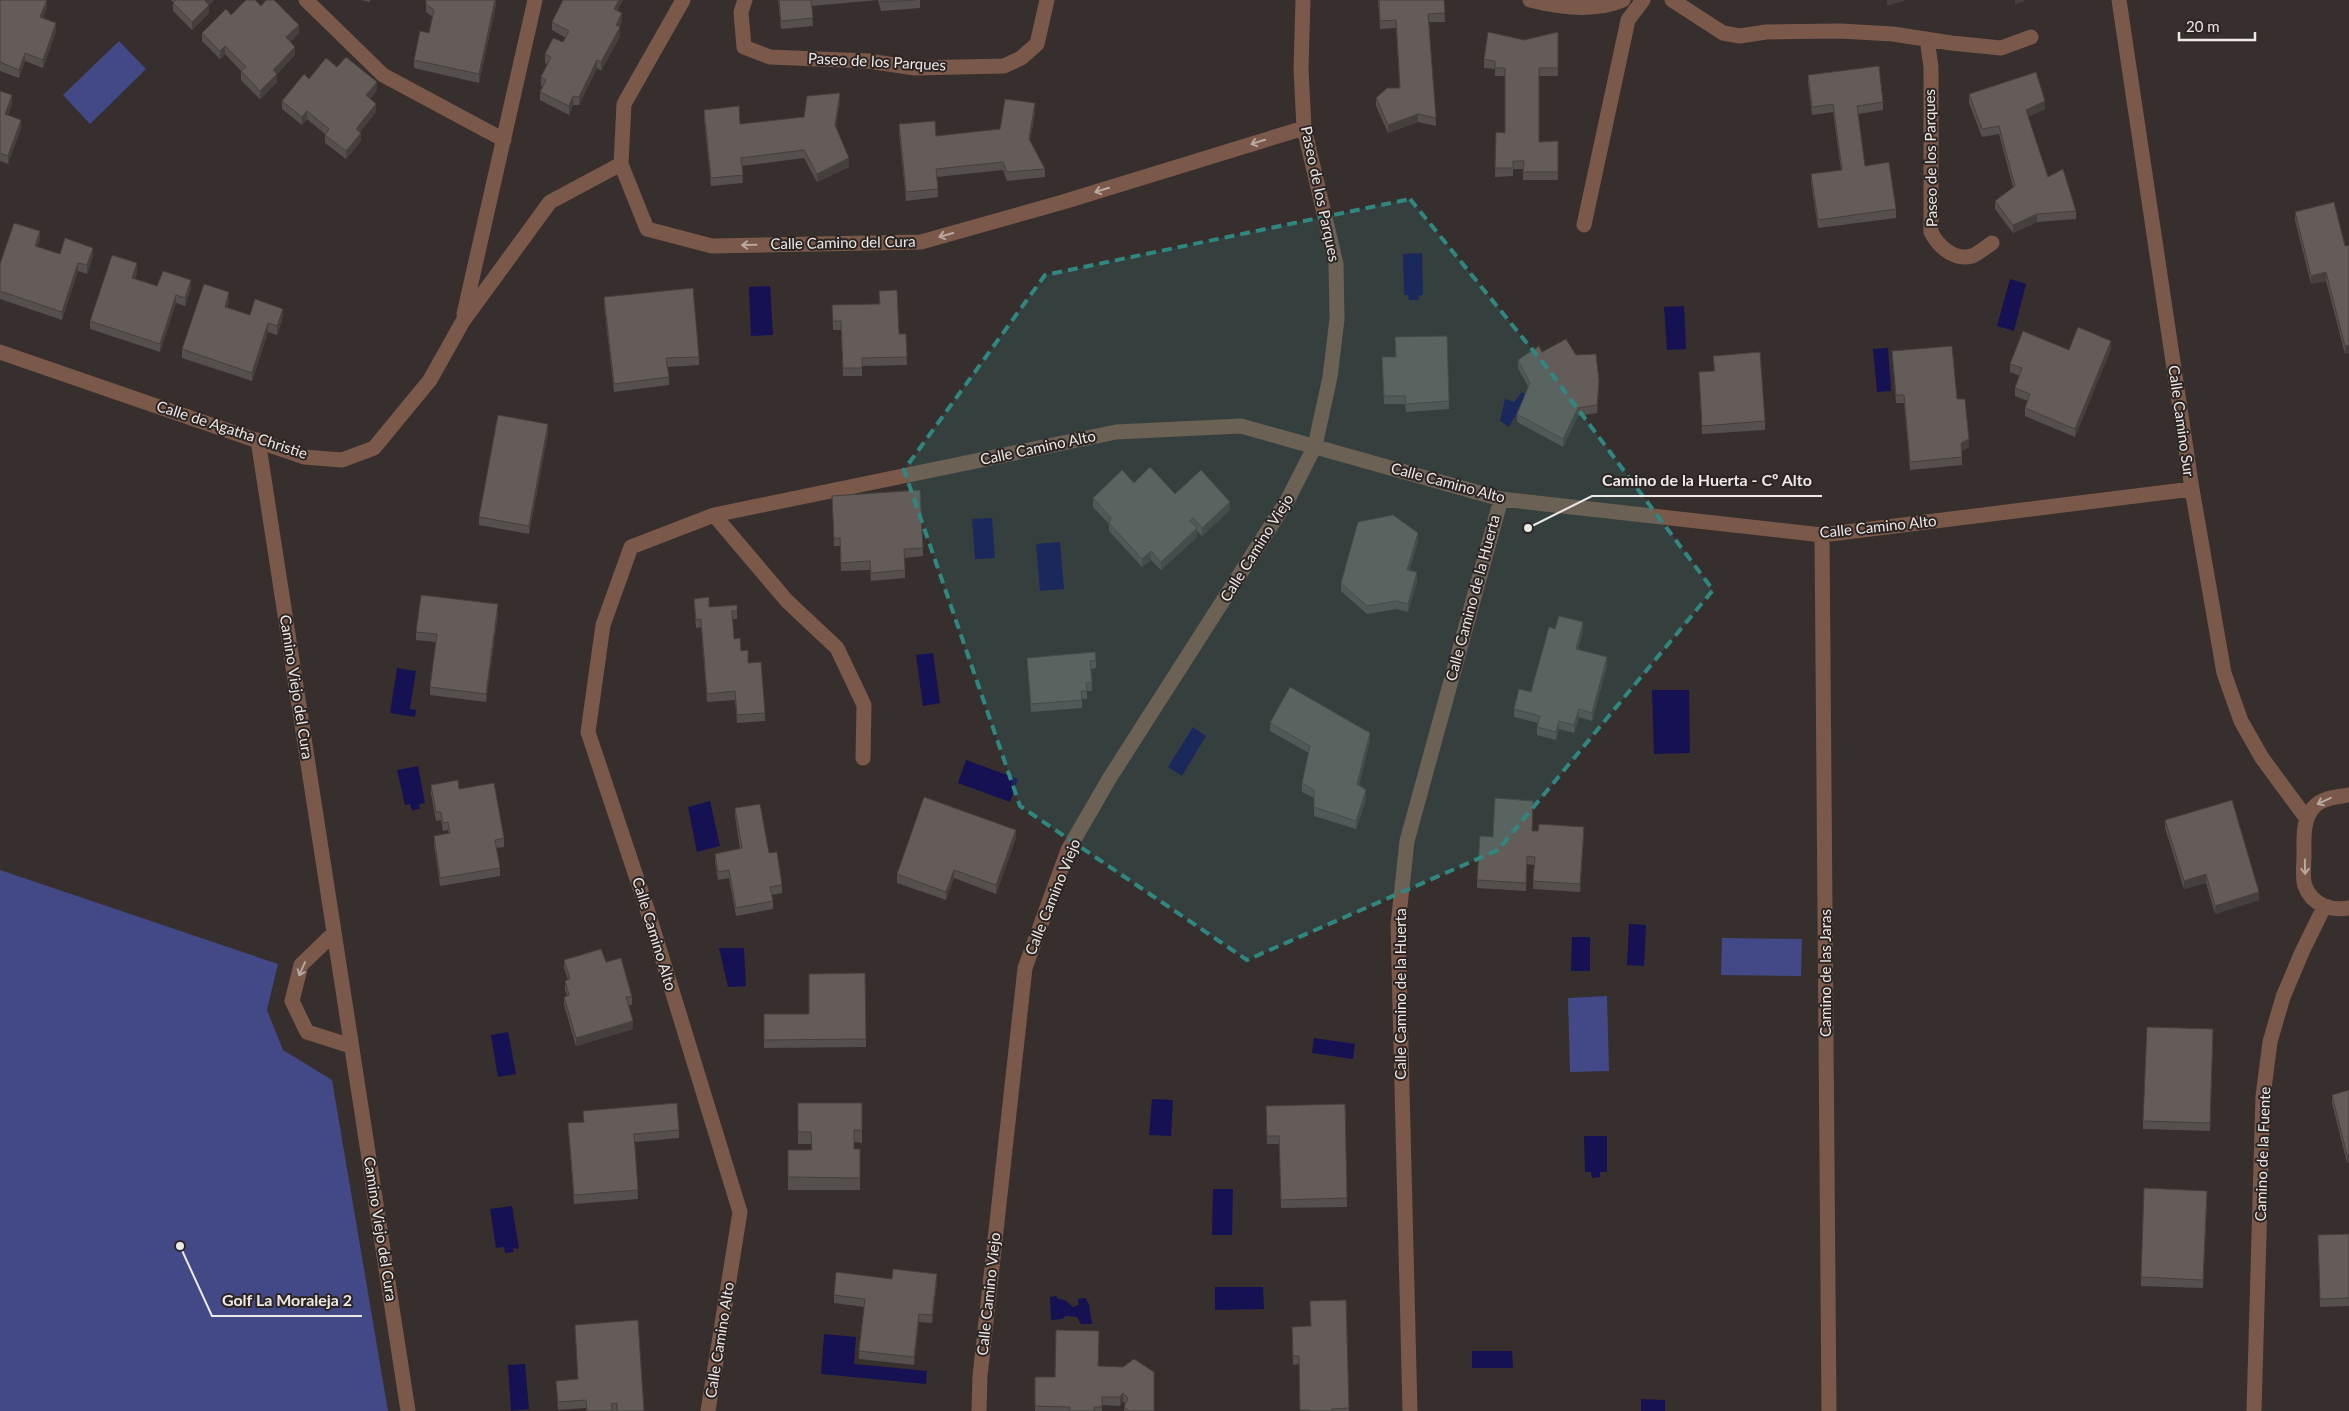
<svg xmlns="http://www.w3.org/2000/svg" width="2349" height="1411" font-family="Lato,sans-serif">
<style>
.green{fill:#424986}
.water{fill:#161152}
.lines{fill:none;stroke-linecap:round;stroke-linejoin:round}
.street{stroke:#7a584a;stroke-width:15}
.wall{fill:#554f4d}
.shaded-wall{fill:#45403e}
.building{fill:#635c59;stroke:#45403e}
.oneway{stroke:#b9a8a0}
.marked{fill:#308780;fill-opacity:0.2;stroke:#308780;stroke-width:4;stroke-dasharray:10 6;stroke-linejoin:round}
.labels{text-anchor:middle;stroke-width:4;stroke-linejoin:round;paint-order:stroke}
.street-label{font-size:15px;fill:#ede9e7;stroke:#2c2523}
.leader{fill:none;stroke:#ede9e7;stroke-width:2}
.callout-dot{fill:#ede9e7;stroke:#2c2523;stroke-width:2}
.callout-label{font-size:16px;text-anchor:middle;font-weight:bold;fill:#ede9e7;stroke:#2c2523;stroke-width:4;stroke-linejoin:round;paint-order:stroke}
</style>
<rect width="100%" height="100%" fill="#362f2d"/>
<path class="green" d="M119 41 146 69 90 124 63 95Z
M0 870 278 964 267 1010 283 1050 332 1080 388 1411H0Z
M1722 938 1802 939 1801 976 1721 975Z
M1607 996 1609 1071 1570 1072 1568 998Z"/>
<path class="water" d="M1422 253 1423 295 1418 296 1419 300H1409L1408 295H1404L1403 254Z
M2010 279 2026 284 2014 331 1997 326Z
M770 286 773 335 751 336 749 287Z
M1684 306 1686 349 1667 350 1664 307Z
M1888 348 1891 391 1877 392 1873 349Z
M1522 392 1527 395 1509 427 1500 421 1505 399 1514 402Z
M992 518 995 558 975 559 972 519Z
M1060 542 1064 589 1040 591 1036 544Z
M933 653 940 703 923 706 916 655Z
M397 668 416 671 410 709 416 710 415 717 390 713Z
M1652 690H1689L1690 753 1654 754Z
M1193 727 1206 736 1182 776 1168 767Z
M966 760 1018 779 1010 802 958 783Z
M418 766 425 803 419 804 420 809 412 810 410 804 405 805 397 770Z
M710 801 720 846 697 852 688 807Z
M1629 924 1646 925 1644 966 1627 965Z
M1572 937H1590V971H1571Z
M719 948H744L746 986 728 987Z
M508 1032 516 1074 498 1077 491 1035Z
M1314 1038 1355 1044 1353 1059 1312 1053Z
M1152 1099 1173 1100 1171 1136 1149 1135Z
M1607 1136V1172H1600V1177L1592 1178 1591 1172H1585L1584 1136Z
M1213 1189H1233L1232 1235H1212Z
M512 1206 519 1249 513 1248 514 1252 505 1253 504 1247 496 1248 490 1209Z
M1215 1287H1263L1264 1309 1215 1310Z
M1056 1296 1058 1299 1065 1300 1073 1307 1079 1305 1078 1299 1085 1298 1089 1304 1092 1324H1081L1077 1317 1066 1316 1062 1319 1051 1320 1050 1297Z
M824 1334 856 1337 854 1364 927 1371 926 1384 821 1374Z
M1472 1351H1512L1513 1368H1472Z
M525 1364 529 1409 511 1411 508 1365Z
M1641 1399 1665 1400V1411H1641Z"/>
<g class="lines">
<path class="street" d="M306 0 383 75 504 140
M683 0 624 104 621 164 647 229 712 246 921 242 1063 202 1304 128
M745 0 741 12 744 47 770 57 868 61 915 68 1004 66 1021 58 1037 44 1047 0
M1530 0C1558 7 1596 12 1623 0
M1672 0 1723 33 1740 36 1766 32 1840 31 1893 34 1951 43 2001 48 2031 37
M2119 0 2192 489 2224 673 2241 721 2262 758 2307 819
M1927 39 1931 67V232C1938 246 1954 261 1972 256 1979 253 1986 247 1992 243
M1584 225 1628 20 1643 0
M464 314 535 0
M0 352 304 457 342 460 374 448 430 380 463 321 550 202 621 164
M258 440 408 1411
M714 515 787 601 837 648 864 705 863 758
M1822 535 1829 1411
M2349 795C2337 797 2326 797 2316 805 2302 817 2304 839 2304 855 2304 864 2302 878 2305 886 2312 905 2331 911 2349 908
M334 933 301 965 292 1001 307 1032 351 1046
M708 1411 740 1212 647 909 588 732 603 625 631 547 714 515 1116 432 1241 426 1501 499 1822 535 2192 489
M979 1411 980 1376 1025 968 1068 850 1109 779 1288 499 1315 446 1330 377 1337 319 1336 264 1304 128 1301 69 1303 0
M1410 1411 1398 925 1407 841 1501 499
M2254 1411 2263 1096 2270 1042 2283 997 2302 952 2324 907"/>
</g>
<path class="wall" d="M0 0 47 7 43 18 56 31 43 68 25 61 19 78 0 71Z
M171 0H214L209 5V13L192 30 173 11V2Z
M361 0H370V2Z
M496 0V5L479 83 414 68V60L429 33 433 17 426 12V4Z
M563 0H623L617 11 622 21 619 27 620 36 601 71 597 68 579 105H573L569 115 540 100V92L543 86H541V77L547 64 545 63V54L563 42 566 38 552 30V22Z
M778 0H920V8L881 11 878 0 812 6 813 26 781 29Z
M1378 0H1444L1445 22H1429L1436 126 1418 122 1388 133 1376 106V98L1400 88 1396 28 1380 29Z
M261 6 299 33 290 42 295 55 277 74V82L260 99 241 80V71L225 54 220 59 202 41V33L231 15Z
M1558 32V76H1539V142L1558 141V180H1523V169H1513V176L1495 177 1496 132 1505 133V76H1495V69L1484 68V59L1524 40Z
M337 67 377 90 370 99 376 112 360 132 361 141 346 159 325 143V134L307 119 302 125 282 109V101L309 79Z
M1808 75 1883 102V110L1858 114 1865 166 1896 209V218L1818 228 1811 182V174L1841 170 1833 112 1812 115 1808 83Z
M0 91 12 104 8 115 21 128 8 164 0 161Z
M1969 94 2045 109 2028 117 2048 177 2076 211V219L2037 222 2013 233 1995 209V201L2013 187 1999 134 1982 137 1969 103Z
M840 101 836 127 849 167 817 182 804 158 742 166 743 183 711 186 704 119V110L740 124 804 117Z
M1035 112 1030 141 1045 169V177L1007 181 1003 170 937 177 938 197 906 201 899 133V124L936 136 1000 129Z
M2295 212 2345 246 2349 245V353L2345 354 2326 281 2311 284 2295 220Z
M40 239 37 247 60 254 93 256 87 274 78 271 62 320 0 299V264Z
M137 272 135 279 157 286 191 288 185 306 176 303 160 352 90 329V321Z
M879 291 899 334H906L907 365 862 366V376H843L841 330H833L832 305 880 304Z
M604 297 699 357V365L668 367 669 377V385L614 392 604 305Z
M229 301 227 307 250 315 283 317 277 335 268 332 252 381 182 358V349Z
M1447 336 1449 409 1406 412 1405 404H1384L1382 357H1396Z
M2111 349 2075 437 2025 416V408L2028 401 2015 396V388L2020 376 2010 372V364L2069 350Z
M1892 351 1957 399 1969 447 1962 451V465L1910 470 1904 403H1896Z
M1542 352 1576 355 1599 389 1597 413 1578 416 1563 447 1517 422V414L1529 388 1518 368V360Z
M1713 356 1765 421V430L1702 434 1699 372 1714 371Z
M548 433 529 534 479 525V517Z
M1134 483 1175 494 1230 510 1202 536 1197 531V537L1161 570 1151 560 1142 567 1109 531V524L1093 507V498Z
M832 496 923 548V556L905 558V578L871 581 870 570 841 571 840 546H834Z
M1418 542 1409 570 1417 581 1408 612 1396 609 1367 614 1341 591V583Z
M694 599 709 607 737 611V619H732L734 639 748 663 765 713V721L737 723 735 700 707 702 701 627 696 628Z
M498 613 486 702 430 695V687L436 642 416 640V632Z
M1555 629 1583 631 1578 649 1607 666 1592 721 1579 717 1574 733 1559 729 1556 740 1537 735V727L1538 723 1514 717V709L1531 692Z
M1027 658 1096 660V668L1091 669 1092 691H1087V699H1082V708L1031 712Z
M1270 723 1370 741 1359 785 1366 799 1356 829 1314 816V798L1302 792V783L1309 753 1270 731Z
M431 785 459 789 504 838V847L496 848 500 868V876L440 886 434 844V836L449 834 448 830 443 831 441 820 436 821 431 793Z
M735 808 769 853 782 885V893L771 895 773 901V909L736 916 729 878 718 880 715 862V854L740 849 735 816Z
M1533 809 1532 831 1584 835 1580 892 1533 889 1534 865 1527 864 1526 891 1477 888V880L1493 837Z
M2165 820 2259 900 2215 914 2206 883 2184 889 2165 828Z
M1016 838 996 894 954 878 946 900 897 883V874Z
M564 960 606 962 632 997V1005H629L633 1029 576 1046 564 1005V997L567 996 565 990V981L568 980 564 968Z
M865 973 866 1047 764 1048V1014H809Z
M2213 1038 2210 1131 2143 1129V1121Z
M2349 1090 2347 1163 2332 1103V1095Z
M798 1103H862V1143L854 1142V1149H860V1190H788V1150H811V1144H798Z
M1345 1104 1347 1207 1281 1208 1279 1144H1267L1266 1106Z
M583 1111 679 1130V1138L635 1142 638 1199 574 1204 568 1123 584 1122Z
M2207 1199 2203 1288 2141 1286V1277Z
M2349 1234V1306L2320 1307 2318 1235Z
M892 1279 937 1282 932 1323 919 1322 914 1365 859 1359V1351L864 1307 834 1303V1295Z
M1346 1300 1349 1411H1300L1299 1364 1293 1365 1292 1327 1311 1326Z
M575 1325 644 1411H586V1408L558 1410 556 1381 578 1379Z
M1099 1366 1154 1411H1124V1407L1125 1404 1123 1401 1120 1406 1102 1405V1411H1035V1377H1055Z"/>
<path class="shaded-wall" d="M47 0V7L40 25V17Z
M205 0H214L205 9Z
M495 0H496V5L479 83V74Z
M619 0H623L614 17V9Z
M1887 0H1906L1887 6Z
M2015 0H2026L2015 5Z
M209 5V13L192 30V22Z
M622 13V21L616 33V25Z
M56 23V31L43 68V60Z
M299 25V33L286 46V37Z
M620 27V36L601 71V62Z
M225 46V54L220 59V51Z
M295 47V55L277 74V82L260 99V91L273 70Z
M25 53V61L19 78V70Z
M597 60V68L579 105V97Z
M377 82V90L366 104V95Z
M840 93V101L835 133V125Z
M12 95V104L5 122V114Z
M573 96V105L569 115V106Z
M2045 101V109L2026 118V110Z
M1035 103V112L1029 147V139Z
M376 104V112L356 137V129Z
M307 111V119L302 125V117Z
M1418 114V122L1388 133V125Z
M21 120V128L8 164V156Z
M361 133V141L346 159V151Z
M849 158V167L817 182V174Z
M2037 214V222L2013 233V225Z
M40 231V239L35 254V246Z
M93 248V256L87 274V265Z
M78 263V271L62 320V312Z
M137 263V272L132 286V278Z
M2326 272V281L2311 284V276Z
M191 280V288L185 306V298Z
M229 292V301L225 315V307Z
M176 295V303L160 352V344Z
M283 309V317L277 335V326Z
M268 323V332L252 381V373Z
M2111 341V349L2075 437V429Z
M2349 345V353L2345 354V346Z
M1599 381V389L1597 413V405Z
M1578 408V416L1563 447V439Z
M548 424V433L529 534V526Z
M1969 439V447L1961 451V443Z
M1230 502V510L1202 536V528Z
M1197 528V537L1161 570V562Z
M1418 533V542L1407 578V570Z
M1151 551V560L1142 567V559Z
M1417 572V581L1408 612V604Z
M498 604V613L486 702V694Z
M1583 622V631L1576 657V649Z
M1607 657V666L1592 721V713Z
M1579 709V717L1574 733V725Z
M1559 721V729L1556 740V732Z
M1370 733V741L1357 792V784Z
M1366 790V799L1356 829V821Z
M1584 827V835L1580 892V884Z
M1016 830V838L996 894V885Z
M954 870V878L946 900V892Z
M2206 874V883L2184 889V881Z
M2259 892V900L2215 914V906Z
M633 1021V1029L576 1046V1038Z
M2347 1155H2349V1163H2347Z
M937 1274V1282L932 1323V1315Z
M919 1314V1322L914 1365V1357Z
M1123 1393V1401L1120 1406V1397Z"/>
<path class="building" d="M0 0H47L40 17 56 23 43 60 25 53 19 70 0 62Z
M176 0H205V1L209 5 192 22 173 3Z
M246 0H255L261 6 266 0H274L299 25 286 37 295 47 273 70 277 74 260 91 241 71 246 67 225 46 220 51 202 33 226 9 231 15Z
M426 0H495L479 74 414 60 420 31 429 33 434 10 426 4Z
M563 0H619L614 9 622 13 616 25 620 27 601 62 597 60 579 97 573 96 569 106 540 92 546 80 541 77 551 57 545 54 553 38 563 42 569 31 552 22Z
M779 0H811L813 18 781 21Z
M881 0H915L881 2Z
M1379 0H1444L1445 13 1428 14 1436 118 1418 114 1388 125 1376 98 1387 88H1400L1396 20 1380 21Z
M1488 32 1524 40 1558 32V68H1539V142L1558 141V172H1523L1524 161H1513V168H1495L1496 132 1505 133V68H1495V61L1484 59Z
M346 57 377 82 366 95 376 104 356 129 361 133 346 151 325 135 329 129 307 111 302 117 282 101 304 74 309 79 326 58 337 67Z
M1879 66 1883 102 1857 106 1865 166 1889 162 1896 209 1818 220 1811 174 1842 170 1833 104 1812 107 1808 75Z
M2036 72 2045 101 2026 110 2048 177 2063 169 2076 211 2037 214 2013 225 1995 201 2015 186 1999 126 1982 129 1969 94Z
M0 91 12 95 5 114 21 120 8 156 0 153Z
M840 93 835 125 849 158 817 174 804 150 741 158 743 175 711 178 704 110 739 106 740 124 804 117 807 96Z
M1005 99 1035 103 1029 139 1045 169 1007 172 1003 162 936 169 938 189 906 192 899 124 935 121 936 136 1000 129Z
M2334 202 2345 246 2349 245V345L2345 346 2326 272 2311 276 2295 212Z
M14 223 40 231 35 246 60 254 65 238 93 248 87 265 78 263 62 312 0 291V264Z
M112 255 137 263 132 278 157 286 163 271 191 280 185 298 176 295 160 344 90 321Z
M204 284 229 292 225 307 250 315 255 299 283 309 277 326 268 323 252 373 182 349Z
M693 288 699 357 666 358 669 377 614 384 604 297Z
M897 290 899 334H906L907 357 862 358V368H843L841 321H833L832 305 880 304 879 291Z
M2078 327 2111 341 2075 429 2025 408 2030 394 2015 388 2022 368 2010 364 2023 331 2069 350Z
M1447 336 1449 401 1406 404 1405 396H1384L1382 357H1396L1395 337Z
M1566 339 1576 355 1596 354 1599 381 1597 405 1578 408 1563 439 1517 414 1530 383 1518 360 1539 346 1542 352Z
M1952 346 1957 399H1965L1969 439 1961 443 1962 457 1910 462 1904 395H1896L1892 351Z
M1760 352 1765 421 1702 426 1699 372 1715 371 1713 356Z
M498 415 548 424 529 526 479 517Z
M1150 467 1175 494 1201 470 1230 502 1202 528 1193 518 1190 521 1197 528 1161 562 1151 551 1142 559 1109 523 1111 518 1093 498 1122 470 1134 483Z
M920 490 923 548 904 549 905 570 871 573 870 561 841 563 840 538H834L832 496Z
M1393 515 1418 533 1407 570 1417 572 1408 604 1396 601 1367 606 1341 583 1358 522Z
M421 595 498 604 486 694 430 687 437 634 416 632Z
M709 597V607L737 605V611H732L734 639 740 638 741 651 748 650V663L761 662 765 713 737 715 735 691 707 694 701 619 696 620 694 599Z
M1559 616 1583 622 1576 649 1607 657 1592 713 1579 709 1574 725 1559 721 1556 732 1537 727 1540 716 1514 709 1519 689 1531 692 1549 627 1555 629Z
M1095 652 1096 660 1090 661 1092 682 1086 683 1087 691H1081L1082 700 1031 704 1027 658Z
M1290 687 1370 733 1357 784 1366 790 1356 821 1314 807V790L1302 783 1310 746 1270 723Z
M458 780 459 789 494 783 504 838 495 840 500 868 440 878 434 836 450 833 448 822 443 823 441 812H436L431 785Z
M924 797 1016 830 996 885 954 870 946 892 897 874Z
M1495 798 1533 801 1532 831H1538L1539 824 1584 827 1580 884 1533 881 1535 857 1527 856 1526 883 1477 880 1480 836 1493 837Z
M2232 800 2259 892 2215 906 2206 874 2184 881 2165 820Z
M760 804 769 853 777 852 782 885 770 887 773 901 736 908 729 870 718 872 715 854 742 848 735 808Z
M601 949 606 962 621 958 632 997H626L633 1021 576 1038 564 997 569 995 565 981 570 979 564 960Z
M865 973 866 1039 764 1040V1014H809V974Z
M2147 1027 2213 1029 2210 1123 2143 1121Z
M2349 1090V1155H2347L2332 1095Z
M677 1103 679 1130 634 1134 638 1190 574 1195 568 1123 584 1122 583 1111Z
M798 1103H862V1130H854V1149H860V1178L788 1177V1150H812L811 1132H798Z
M1345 1104 1347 1198 1281 1200 1279 1136H1267L1266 1106Z
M2144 1188 2207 1191 2203 1280 2141 1277Z
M2349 1234V1298L2320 1299 2318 1235Z
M893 1269 937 1274 932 1315 919 1314 914 1357 859 1351 865 1299 834 1295 836 1272 892 1279Z
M1346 1300 1349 1408 1332 1409V1411H1309V1410H1300L1299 1356H1293L1292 1327 1311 1326 1310 1301Z
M638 1320 644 1411H617V1403L611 1404 612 1411H587L586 1400 558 1402 556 1381 578 1379 575 1325Z
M1056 1330 1099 1331 1098 1366 1123 1367 1134 1359 1154 1372V1411H1129L1124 1407 1128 1398 1123 1393 1120 1397H1102V1407H1094V1411H1070V1407L1035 1406V1377H1055Z"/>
<defs><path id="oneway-shaft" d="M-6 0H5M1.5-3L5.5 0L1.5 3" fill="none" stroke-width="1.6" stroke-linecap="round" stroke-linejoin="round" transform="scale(1.25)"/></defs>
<g class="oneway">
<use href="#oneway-shaft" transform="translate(1258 142) rotate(163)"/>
<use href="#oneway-shaft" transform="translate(1102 190) rotate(163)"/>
<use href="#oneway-shaft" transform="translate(946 235) rotate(164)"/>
<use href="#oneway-shaft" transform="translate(749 245) rotate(179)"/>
<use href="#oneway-shaft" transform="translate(2324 801) rotate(155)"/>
<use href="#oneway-shaft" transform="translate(2305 867) rotate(89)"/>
<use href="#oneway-shaft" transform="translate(302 969) rotate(114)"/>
</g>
<path class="marked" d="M1410 199 1548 369 1713 590 1498 850 1247 960 1020 806 904 470 1045 275Z"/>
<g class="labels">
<g class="street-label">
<text transform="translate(877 62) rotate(3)" y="5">Paseo de los Parques</text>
<text transform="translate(1931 158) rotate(-91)" y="5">Paseo de los Parques</text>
<text transform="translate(1320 194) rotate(78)" y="5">Paseo de los Parques</text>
<text transform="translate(843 243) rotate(-1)" y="5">Calle Camino del Cura</text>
<text transform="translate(2181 421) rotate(82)" y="5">Calle Camino Sur</text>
<text transform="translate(232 430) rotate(18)" y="5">Calle de Agatha Christie</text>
<text transform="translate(1038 448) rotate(-12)" y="5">Calle Camino Alto</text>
<text transform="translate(1448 483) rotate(15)" y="5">Calle Camino Alto</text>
<text transform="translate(1878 527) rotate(-6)" y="5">Calle Camino Alto</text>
<text transform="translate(1257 548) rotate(-58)" y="5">Calle Camino Viejo</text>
<text transform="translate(1473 598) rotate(-75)" y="5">Calle Camino de la Huerta</text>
<text transform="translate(296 687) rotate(81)" y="5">Camino Viejo del Cura</text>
<text transform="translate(1053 897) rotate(-68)" y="5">Calle Camino Viejo</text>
<text transform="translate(654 934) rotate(73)" y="5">Calle Camino Alto</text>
<text transform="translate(1826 973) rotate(-90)" y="5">Camino de las Jaras</text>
<text transform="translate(1401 994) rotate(-90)" y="5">Calle Camino de la Huerta</text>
<text transform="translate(2263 1154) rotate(-88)" y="5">Camino de la Fuente</text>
<text transform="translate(380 1229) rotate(81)" y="5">Camino Viejo del Cura</text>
<text transform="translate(989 1294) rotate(-84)" y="5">Calle Camino Viejo</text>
<text transform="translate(720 1340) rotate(-81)" y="5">Calle Camino Alto</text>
</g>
</g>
<path class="leader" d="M1528 528L1592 496H1822M180 1246L212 1316H362"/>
<g class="callout-dot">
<circle cx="1528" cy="528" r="5"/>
<circle cx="180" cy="1246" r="5"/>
</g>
<g class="callout-label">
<text x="1707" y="486">Camino de la Huerta - Cº Alto</text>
<text x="287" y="1306">Golf La Moraleja 2</text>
</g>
<path d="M2179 32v8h76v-8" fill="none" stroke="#ede9e7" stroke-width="2.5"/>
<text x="2186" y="32" font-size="15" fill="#ede9e7" stroke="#2c2523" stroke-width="4" paint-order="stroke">20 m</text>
</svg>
